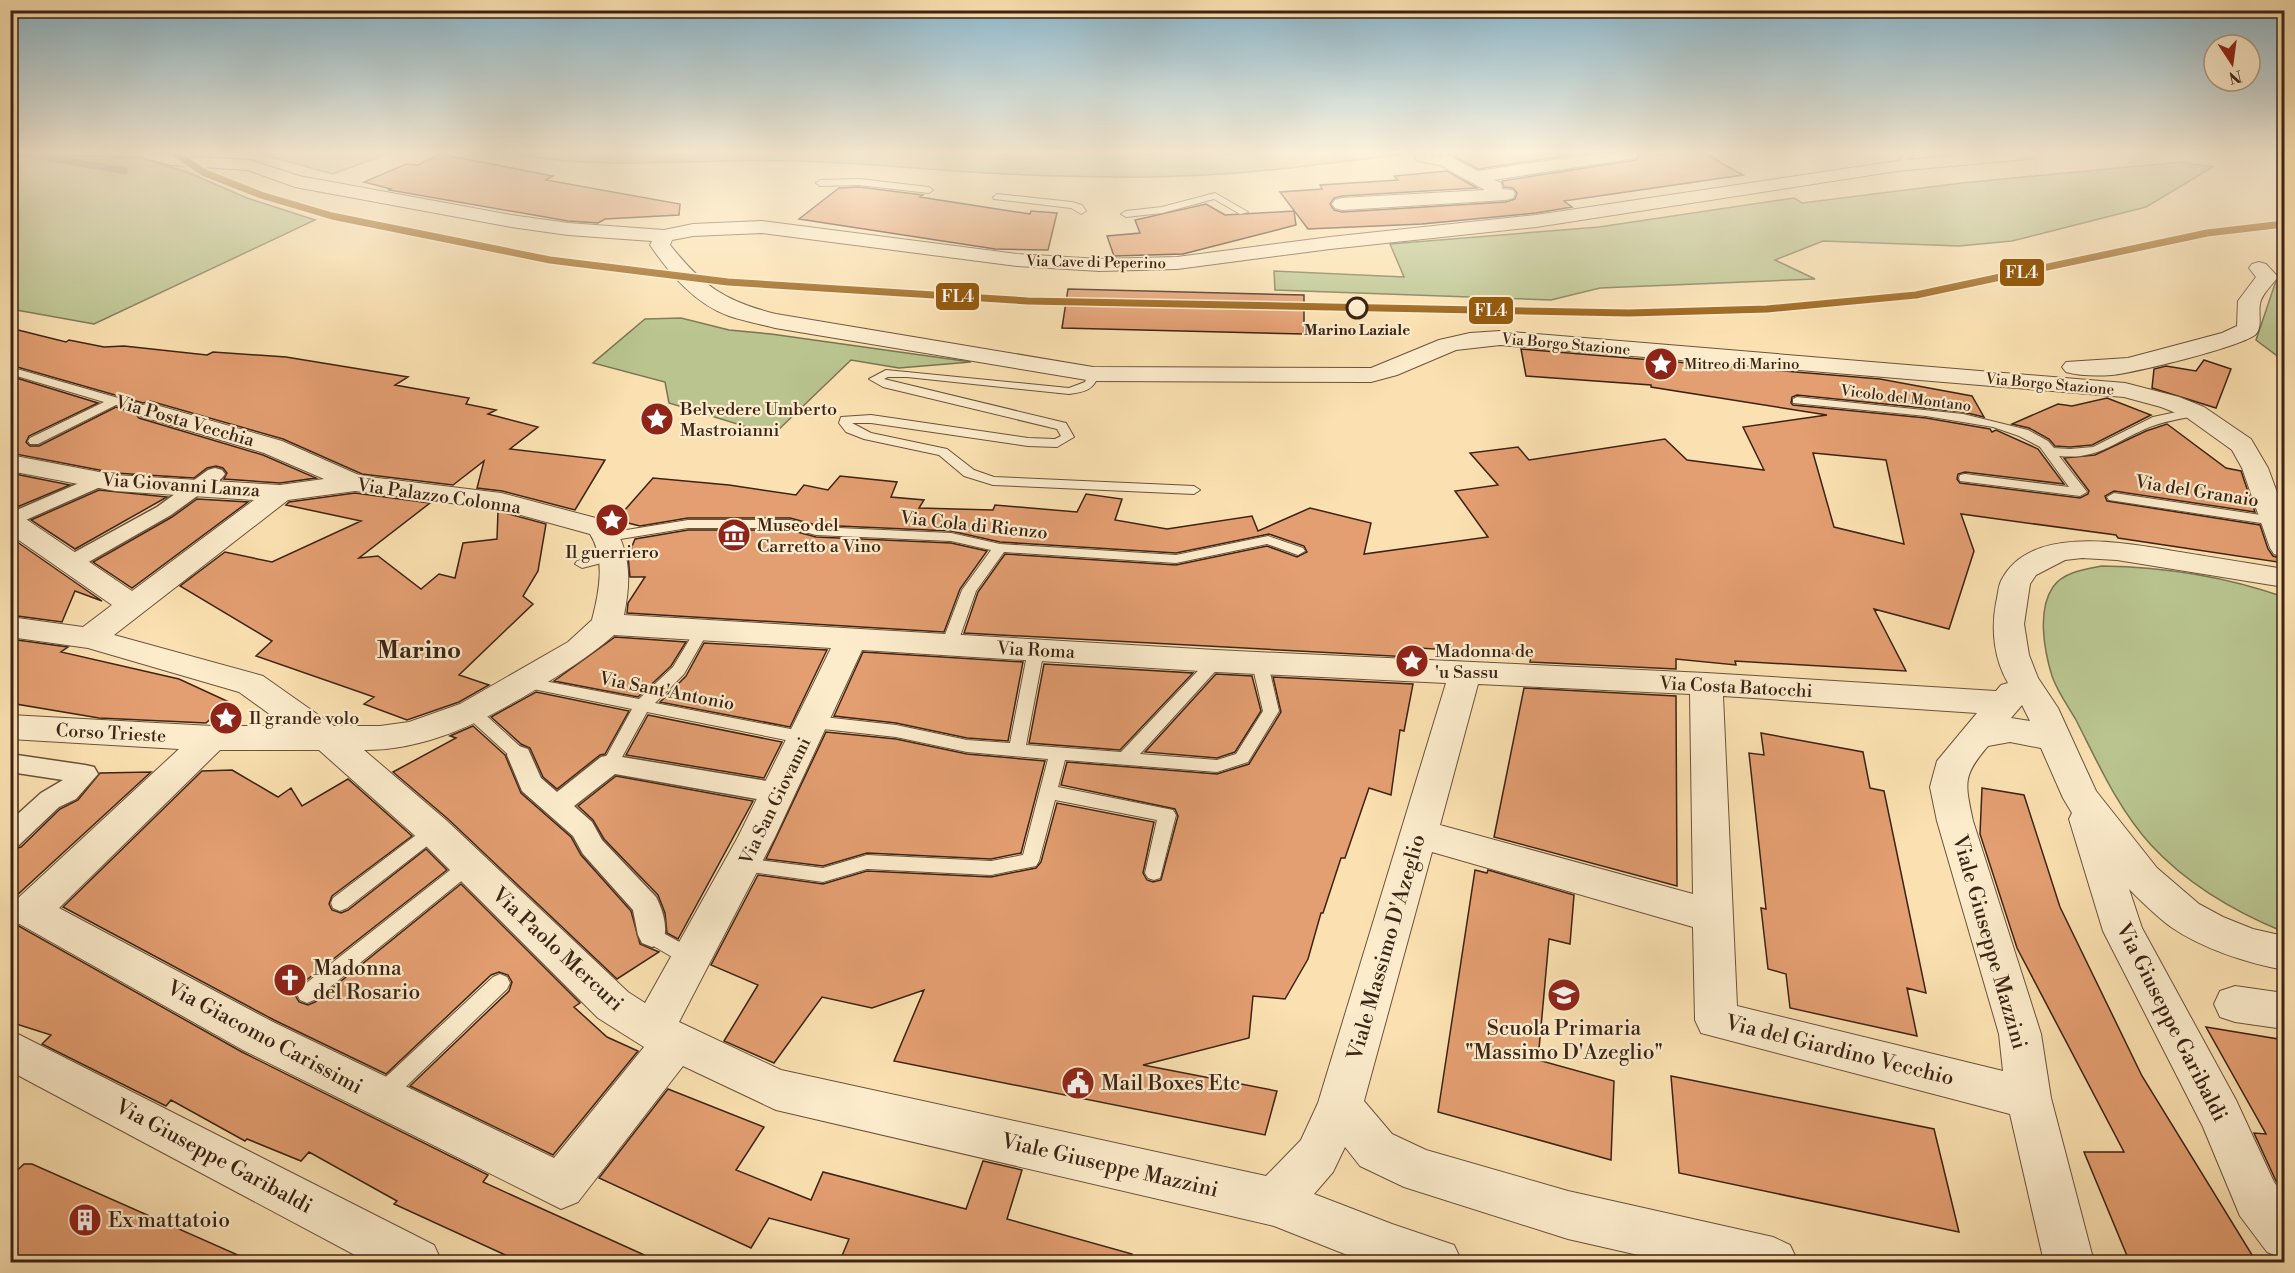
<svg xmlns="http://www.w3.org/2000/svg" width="2295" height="1273" font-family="'Libre Bodoni',serif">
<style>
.green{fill:#b9c48f;stroke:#7a7452;stroke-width:1.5}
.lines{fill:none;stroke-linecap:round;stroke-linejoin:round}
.stream{stroke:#77806d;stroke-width:7}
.building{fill:#e39e71;stroke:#3c2315;stroke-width:1.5;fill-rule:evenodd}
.service-casing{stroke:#6c523c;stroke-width:2}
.pedestrian-casing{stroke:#6c523c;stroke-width:3}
.minor-casing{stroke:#6c523c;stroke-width:2}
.service{fill:#fceccc;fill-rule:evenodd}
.pedestrian{fill:#fceccc;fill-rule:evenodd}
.minor{fill:#fceccc;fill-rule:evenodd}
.rail-1-casing{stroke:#fceccc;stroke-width:10}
.rail-1{stroke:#965b0e;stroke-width:7}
.stop-dot{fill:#fceccc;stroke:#3c2315;stroke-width:3}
.labels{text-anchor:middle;stroke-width:4.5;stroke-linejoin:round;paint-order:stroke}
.far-street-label{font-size:15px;fill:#3c2315;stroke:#fceccc}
.far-stop-label{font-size:15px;font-weight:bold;fill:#3c2315;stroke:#fceccc}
.far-poi-label{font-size:15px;fill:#3c2315;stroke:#fceccc;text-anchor:start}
.poi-label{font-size:18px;fill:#3c2315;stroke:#fceccc;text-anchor:start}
.street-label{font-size:18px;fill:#3c2315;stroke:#fceccc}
.near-street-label{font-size:21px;fill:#3c2315;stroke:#fceccc}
.near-poi-label{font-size:21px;fill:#3c2315;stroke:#fceccc;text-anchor:start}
.district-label{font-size:24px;font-weight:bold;fill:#3c2315;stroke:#fceccc}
.line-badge{stroke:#fceccc;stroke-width:2}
.badge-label{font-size:16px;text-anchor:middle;font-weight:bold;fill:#fff}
</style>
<rect width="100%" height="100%" fill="#fbe1b1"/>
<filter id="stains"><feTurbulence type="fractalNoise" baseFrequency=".00333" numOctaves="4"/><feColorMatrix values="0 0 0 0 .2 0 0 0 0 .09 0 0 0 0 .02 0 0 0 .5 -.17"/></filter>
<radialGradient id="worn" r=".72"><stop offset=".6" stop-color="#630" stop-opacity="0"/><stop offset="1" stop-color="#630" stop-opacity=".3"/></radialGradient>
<path class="green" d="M11 154 137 157 187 172 247 198 315 220 94 324 11 309 10 165 13 163 11 162Z
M261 154H387L333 174Z
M513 154H1405C1330 163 1255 174 1179 176 1140 178 1101 177 1061 176 973 175 883 163 794 161 701 158 606 171 513 154Z
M2181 162 2213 167 2146 207 2012 241 1959 246 1823 241 1775 260 1815 279 1600 288 1551 300 1275 290 1274 271 1404 277 1390 244 1599 227 1794 198 1802 203 1962 183Z
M2284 266V361L2256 340 2280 269Z
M681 318 729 330 771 334 971 362 899 368 851 360 773 435 669 403 665 382 593 363 645 319Z
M2102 566C2163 567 2227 577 2284 597V932C2235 912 2188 885 2151 845 2118 809 2098 763 2076 720 2068 706 2057 691 2052 676 2044 650 2037 610 2053 587 2063 572 2086 569 2102 566Z"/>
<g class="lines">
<path class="stream" d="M10 155 29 154 125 171"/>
</g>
<path class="building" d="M440 154 553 176 546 180 680 204 679 215 605 219 598 223 568 221 389 190 391 189 364 182 406 164 418 165Z
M1446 154H1578L1478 169 1452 155Z
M1641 154H1706L1743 175 1564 201 1572 207 1536 213 1422 224 1308 229 1280 192 1322 189 1320 185 1398 180 1394 176 1447 171 1477 188 1342 196 1334 198 1330 204 1334 210 1342 212 1506 202 1515 199 1517 193 1513 188 1504 187 1502 181 1636 160Z
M859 187 923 195 920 197 1030 214 1031 211 1057 213 1048 250 995 249 799 219 839 188Z
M1206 204 1225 215 1294 211 1296 225 1183 254 1114 256 1107 236 1140 233 1135 220Z
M1068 289 1304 295V334L1062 328Z
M10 328 66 342 69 340 104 347 124 346 207 355 213 352 286 357 408 377 395 385 469 398 466 404 496 410 488 414 538 427 510 449 605 460 575 510 502 491 477 488 484 461 453 485 362 474 283 439 150 401 143 403 10 365Z
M1521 349 1880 379 1972 396 1984 417 1963 412 1797 395 1792 397 1791 403 1793 405 1926 418 1990 429 1992 432 1996 430 2038 449 2064 484 1965 472 1958 474 1957 479 1960 483 2080 498 2088 494 2089 491 2064 458 2095 455 2146 431 2167 424 2226 468 2241 471 2255 512 2114 491 2105 496 2107 501 2260 525 2268 549 2273 556 2284 559V563L2118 538 2116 535 1961 514 1974 551 1949 629 1874 609 1906 671 1735 661 1736 665 1676 659V669L1530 662 1531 655 1404 647 1410 657 964 633 978 592 1005 554 1176 565 1267 546 1297 557 1307 552 1304 546 1269 534 1176 553 1000 542 951 531 816 525 790 518H688L640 526 616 520 653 478 729 485 796 495 804 485 828 490 840 476 897 482 891 497 924 500 919 508 993 510 995 505 1077 512 1086 494 1122 499 1115 520 1167 529 1252 516 1258 531 1310 508 1371 523 1364 554 1488 537 1455 491 1498 485 1470 453 1518 447 1529 460 1665 439 1687 460 1764 470 1743 427 1827 415 1651 387V385L1526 376ZM1813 453 1886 460 1904 544 1834 527Z
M2204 360 2231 369 2216 408 2152 388 2154 369 2166 366 2196 371Z
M10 376 98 403 29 436 26 442 30 446H39L116 407 135 413 139 418 263 455 316 478 280 483 224 479 227 473 223 468 216 466 207 468 194 478 115 473 10 453Z
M2107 398 2151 415 2092 445 2070 447 2055 446 2049 439 2029 428 2012 424 2058 404 2072 406Z
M10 473 70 485 10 510Z
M99 490 167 497 75 549 31 520Z
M355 493 430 503 359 558 378 556 421 589 439 574 455 578 463 543 497 539 498 511 546 524 538 571 523 596 533 604 459 675 489 685 459 702 407 720 364 704 374 697 256 656 272 641 180 586 225 552 272 562 361 521 286 505 289 502Z
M197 499 248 502 132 588 93 562 172 517Z
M688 530H790L816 537 951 543 987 551 960 589 944 632 627 613 628 603 645 577H630L628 556 635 539Z
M10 537 102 601 75 591 62 622 10 615Z
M615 637 686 642 671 666 638 697 554 681Z
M10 639 68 647 61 652 179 679 229 702 206 723 99 718 10 703Z
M704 643 827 650 790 727 660 702 686 676Z
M863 652 1023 662 1008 741 967 738 896 723 834 716Z
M1044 664 1193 673 1120 750 1029 743Z
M1216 674 1252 676 1261 711 1235 752 1217 758 1145 752Z
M1273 677 1413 684 1404 731 1400 730 1391 795 1369 788 1345 858H1341L1323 913H1321L1308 959 1285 999 1253 996 1249 1038 1143 1065 1277 1091 1265 1135 894 1061 924 990 872 1008 822 997 774 1063 724 1041 758 985 711 965 758 875 823 884 867 871 991 877 1036 868 1041 862 1057 803 1154 822 1143 873 1147 880 1153 882 1161 880 1178 816 1175 809 1061 785 1067 762 1217 774 1249 764 1281 712Z
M1524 688 1676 696 1677 886 1494 837Z
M536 692 629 711 605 754 600 755 557 789 543 777 530 748 521 744 491 717Z
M648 715 782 742 764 778 626 755Z
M473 726 505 755 521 793 571 837 581 855 631 911 640 944 659 952 617 979 448 819 393 772 456 738 450 736Z
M826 732 896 739 967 754 1045 761 1021 853 991 859 867 853 823 866 766 859Z
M1761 733 1863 752 1870 788 1884 791 1926 993 1907 988 1917 1036 1790 1008 1786 974 1768 969 1761 908 1766 909 1749 753 1764 755Z
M232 770 278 797 291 788 302 806 348 779 412 836 332 896 329 904 332 910 341 913 348 910 426 849 447 870 299 986 295 995 299 1002 308 1005 315 1002 461 884 580 1003 574 1007 607 1037 638 1051 553 1155 410 1086 509 991 512 982 508 975 499 972 491 975 386 1074 274 1020 63 907 202 771Z
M151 772 14 898 10 905V850L21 847 60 809 78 800 100 773Z
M616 776 753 801 678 939 667 933 665 913 658 895 604 839 593 820 578 806Z
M1982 788 2024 795 2060 907 2142 1076 2257 1263H2130L2084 1152H2124L2017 948 1980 834Z
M1475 870 1487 873 1488 870 1574 895 1570 944 1549 939 1538 1060 1614 1081 1611 1160 1438 1112Z
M10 917 15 924 242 1052 488 1175 483 1182 662 1263H523L394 1204 397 1201 309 1152 301 1161 247 1139 245 1141 171 1100 166 1106 42 1044 51 1035 10 1022Z
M2206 1027 2284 1040V1193L2276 1181 2254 1133 2266 1134Z
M1671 1076 1934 1129 1959 1232 1679 1173Z
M668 1089 764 1127 736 1170 811 1200 823 1172 966 1209 983 1161 1022 1170 1007 1219 1132 1254 1131 1263H839L849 1239 769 1218 751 1248 599 1178Z
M24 1164H32L256 1263H10V1177Z"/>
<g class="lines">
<g class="service-casing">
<path id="service" d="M1904 154 1912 155 1908 160 1913 165 1912 167H1906L1899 160Z
M859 179 929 187 933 190 929 193 859 185 820 186 816 183 820 180Z
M1215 193 1248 212 1240 214 1214 199 1162 213 1126 217 1121 214 1126 211 1162 207Z
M997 194 1072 202 1082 205 1086 211 1081 214 1071 208 994 199 993 197Z
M10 367 153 408 155 411 149 415 116 405 38 444H30L28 441 30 438 104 402 10 374Z
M886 370 1069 388 1085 382 1089 372H1097L1099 374C1094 390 1085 392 1069 394L907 377H888L884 379 1066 423 1074 437 1057 447 1028 446 871 423H852L871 433 947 449 974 470 994 477 1194 486 1200 490 1194 494 993 485 964 476 939 455 864 439 846 432 839 423 841 417 871 415 1028 438 1055 439 1061 436 1057 429 883 387 869 379Z
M1797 397 1963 414 2028 430 2048 441 2054 448 2070 449 2093 447 2153 417 2195 408 2201 412 2199 415C2181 419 2163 421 2145 429 2113 443 2097 460 2059 456L2087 492 2080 496 1960 481 1959 478 1960 475 1965 474 2069 487 2040 447 2019 436 1993 427 1926 416 1793 403V399Z
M2114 493 2274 517 2281 521 2274 525 2109 500 2107 497Z
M688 520H790L816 527 951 533 1000 544 1176 555 1268 536 1303 548 1305 551 1298 555 1267 544 1176 563 1004 552 976 591 957 645 949 650 941 645 962 590 991 550 951 541 816 535 790 528H688L608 541 601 537 608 533Z
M612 552 617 553 619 556 617 559 582 568 575 564 577 561Z
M702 625 709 630 684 674 655 703 806 732 812 734 814 738 812 742 806 744 647 712 616 768H604L602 764 632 709 523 687 517 686 515 682 517 678 523 677 639 699 673 667 697 627Z
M1036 645 1044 650 1026 745 1121 752 1211 657 1216 656 1224 661 1221 665 1140 754 1217 760 1236 754 1263 711 1252 664 1260 659 1268 664 1279 711 1248 762 1217 772 1065 760 1058 787 1173 810 1176 815 1160 878 1154 880 1148 878 1145 873 1157 820 1055 800 1039 861 1036 866 991 875 867 869 823 882 737 870 734 865 737 860 743 858 823 868 867 855 991 861 1023 855 1048 759 967 752 896 737 814 728 808 726 806 722 808 718 814 716 896 725 967 740 1010 743 1028 650Z
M472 706 478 708 525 751 527 755 525 759H513L466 716 464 712 466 708Z
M434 824 440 826 443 831 440 836 347 908 340 911 333 908 331 903 333 898 428 826Z
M469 858 475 860 478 865 475 870 314 1000 307 1003 300 1000 297 994 300 988 463 860Z
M652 927 698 952 701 958 698 964 691 966 684 964 645 941 642 935 645 929Z
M500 974 507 977 510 983 507 989 391 1101 383 1104 375 1101 372 1094 375 1087 493 977Z"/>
</g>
<g class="pedestrian-casing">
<path id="pedestrian" d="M215 468 222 470 225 474 222 478 171 515 78 568 71 569 64 568 61 563 64 558 157 507 208 470Z
M100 474 107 476 110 480 107 484 10 527V513Z
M519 746 528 749 541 778 557 792 601 757 610 755 779 783 788 786 792 793 788 800 779 803 615 774 574 806 592 822 602 840 656 897C663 910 669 930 662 943L652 947 642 943 638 935 633 910 583 854 573 836 522 791 507 755 510 749Z
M10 754 85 765 94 767 98 774 76 799 59 807 19 845 10 848V821L41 793 63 780 10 772Z"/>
</g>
<g class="minor-casing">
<path id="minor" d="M141 154 250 160 299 176 511 215 568 223 664 230 693 224 762 221 1017 254 1100 259 1177 257 1330 237 1536 215 1897 161 1969 154H2036L2033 158 2027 159 1897 171 1536 227 1330 249 1177 269 1100 271 1017 266 762 233 693 236 672 240 670 245C703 286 724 301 776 314L1093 367 1371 368 1439 340 1470 333 1500 331 2125 383 2179 397 2204 407 2251 439 2268 468 2284 511V557L2274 554 2270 548 2242 468 2232 450 2186 417 2161 407 2124 397 1500 345 1456 350 1397 375 1371 382 1093 381 775 328C760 324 744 321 729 316 695 304 670 274 650 245L652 241 568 235 511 227 295 187 248 170 171 165 144 158Z
M1417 154 1451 157 1478 171 1594 154H1639L1636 158 1630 159 1494 180 1501 183 1502 189 1513 190 1515 194 1513 198 1506 200 1342 210 1335 208 1332 204 1335 200 1342 198 1485 190 1440 165 1418 161 1415 157Z
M2259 262 2266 264 2278 277C2272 285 2261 295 2260 304 2258 313 2263 328 2255 335 2237 348 2137 372 2112 375 2097 376 2080 376 2066 372L2062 367 2066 362 2128 358 2222 333 2237 326 2238 301 2256 277 2249 268 2252 264Z
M149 403 282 441 361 476 501 493 611 522C631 551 631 581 624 615L1216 650 1706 673 1996 691 2001 685 2008 683C1994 659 1991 630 1996 603 1998 596 1998 587 2001 581 2030 522 2130 544 2180 552 2215 558 2250 563 2284 569V587L2117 560 2082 558 2065 560 2036 575 2030 584 2024 624 2029 655 2038 678 2058 708 2096 791 2157 868 2199 904 2223 917 2253 929 2284 936V970C2247 963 2203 949 2171 927 2156 916 2142 902 2129 889L2142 928 2236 1100 2274 1182 2284 1196V1259L2267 1252 2240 1216 2203 1127 2103 931 2069 819 2072 813 2063 798 2041 748 2010 742 1988 746C1962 776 1965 783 1973 821L2041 1034 2051 1098 2094 1262H2044L2010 1114 1701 1033 1695 1020 1693 927 1432 852 1364 1101 1392 1134 1426 1150 1568 1191 1773 1237 1790 1245 1798 1262H1669L1568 1239 1404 1187 1360 1166 1345 1147 1333 1172 1314 1194 1392 1224 1454 1245 1462 1262H1365L1274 1226 776 1110 683 1066 578 1202 561 1209 243 1050 16 922 10 911 16 900 179 749 10 739V715L212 726H286L239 692 88 648 10 637V617L83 627 112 605 10 534V513L20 515 132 591 254 500 115 491 10 471V455L115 475 280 485 324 479 264 453 140 416 136 411 140 406ZM355 491 499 509 590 534C606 559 599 593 592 620L568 642 460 704 409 722 380 726H334L263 676 114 635 288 500ZM614 635 831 648 738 837 645 1003 628 992 447 821 364 750C428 750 481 722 535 690 564 672 589 657 614 635ZM862 650 1216 672 1446 683 1318 1103 1301 1140 1266 1176 781 1070 679 1022 775 837ZM1478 684 1690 694 1693 894 1440 825ZM1723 696 1977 713 1937 761 1930 787 1937 821 1999 1034 2003 1071 1737 1006ZM2022 705 2030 721 2011 718ZM220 750H319L421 841 598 1018 644 1047 554 1158 273 1022 59 908Z
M2235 986 2284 993V1029L2235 1022 2220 1017 2214 1004 2220 991Z
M10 1030 434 1245 442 1262H368L10 1071Z"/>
</g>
<use href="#service" class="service"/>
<use href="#pedestrian" class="pedestrian"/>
<use href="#minor" class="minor"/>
<g class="rail-1-casing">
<path id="rail-1" d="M176 154 205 173 261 195 332 216 550 260 728 282 1028 301 1629 313 1767 309 1916 295 2207 233 2284 224"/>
</g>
<use href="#rail-1" class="rail-1"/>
</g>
<linearGradient id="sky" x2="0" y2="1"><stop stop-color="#8bb8ce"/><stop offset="0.46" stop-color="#fdf2dc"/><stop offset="1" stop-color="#fdf2dc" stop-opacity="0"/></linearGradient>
<rect width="2295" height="332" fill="url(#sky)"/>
<defs>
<g id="sight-disc" transform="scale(1.725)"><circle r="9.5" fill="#8f2418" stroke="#fceccc"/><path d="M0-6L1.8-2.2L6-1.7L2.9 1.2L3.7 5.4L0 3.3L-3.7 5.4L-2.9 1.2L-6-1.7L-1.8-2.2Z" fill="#fff"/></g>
<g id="museum-disc" transform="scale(1.725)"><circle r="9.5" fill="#8f2418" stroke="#fceccc"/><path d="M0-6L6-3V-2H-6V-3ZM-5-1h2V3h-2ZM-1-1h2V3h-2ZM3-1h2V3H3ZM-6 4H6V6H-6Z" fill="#fff"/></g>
<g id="church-disc" transform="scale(1.725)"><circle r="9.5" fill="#8f2418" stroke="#fceccc"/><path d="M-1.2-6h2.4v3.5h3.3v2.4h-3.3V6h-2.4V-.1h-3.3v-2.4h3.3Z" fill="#fff"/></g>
<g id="school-disc" transform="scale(1.725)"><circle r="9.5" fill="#8f2418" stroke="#fceccc"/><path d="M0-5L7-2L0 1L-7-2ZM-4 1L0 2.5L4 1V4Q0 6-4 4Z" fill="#fff"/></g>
<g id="civic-disc" transform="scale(1.725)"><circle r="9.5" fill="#8f2418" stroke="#fceccc"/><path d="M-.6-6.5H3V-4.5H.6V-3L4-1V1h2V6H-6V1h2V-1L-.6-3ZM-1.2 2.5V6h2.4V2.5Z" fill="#fff"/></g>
<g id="building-disc" transform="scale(1.725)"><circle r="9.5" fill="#8f2418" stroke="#fceccc"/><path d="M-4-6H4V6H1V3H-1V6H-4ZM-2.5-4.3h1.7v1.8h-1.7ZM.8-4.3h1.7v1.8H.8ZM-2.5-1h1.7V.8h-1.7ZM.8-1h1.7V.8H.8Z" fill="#fff"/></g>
</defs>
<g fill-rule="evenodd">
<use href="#sight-disc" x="1661" y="364"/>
<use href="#sight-disc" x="657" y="419"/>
<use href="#sight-disc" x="612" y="520"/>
<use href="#museum-disc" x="734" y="535"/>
<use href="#sight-disc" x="1412" y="661"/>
<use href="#sight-disc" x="226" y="718"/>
<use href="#church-disc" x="290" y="980"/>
<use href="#school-disc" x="1564" y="995"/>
<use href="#civic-disc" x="1078" y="1083"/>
<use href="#building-disc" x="85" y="1220"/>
</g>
<circle class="stop-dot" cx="1357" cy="308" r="10"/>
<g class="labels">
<g class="far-street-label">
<text transform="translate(1096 262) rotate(1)" y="5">Via Cave di Peperino</text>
<text transform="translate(1566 344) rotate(5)" y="5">Via Borgo Stazione</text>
<text transform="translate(2050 384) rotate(5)" y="5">Via Borgo Stazione</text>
<text transform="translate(1906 398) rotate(7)" y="5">Vicolo del Montano</text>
</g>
<g class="far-stop-label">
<text x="1357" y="335">Marino Laziale</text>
</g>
<g class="far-poi-label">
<text x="1684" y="369">Mitreo di Marino</text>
</g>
<g class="poi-label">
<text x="680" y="415">Belvedere Umberto<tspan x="680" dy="21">Mastroianni</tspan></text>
<text x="757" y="531">Museo del<tspan x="757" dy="21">Carretto a Vino</tspan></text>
<text x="612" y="558" text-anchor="middle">Il guerriero</text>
<text x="1435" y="657">Madonna de<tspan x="1435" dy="21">'u Sassu</tspan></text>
<text x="249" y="724">Il grande volo</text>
</g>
<g class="street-label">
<text transform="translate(185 421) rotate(16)" y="6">Via Posta Vecchia</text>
<text transform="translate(181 485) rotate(4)" y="6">Via Giovanni Lanza</text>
<text transform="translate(2197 491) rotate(9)" y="6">Via del Granaio</text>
<text transform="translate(439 496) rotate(8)" y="6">Via Palazzo Colonna</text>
<text transform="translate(974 525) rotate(6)" y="6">Via Cola di Rienzo</text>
<text transform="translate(1036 650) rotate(3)" y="6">Via Roma</text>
<text transform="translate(1736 687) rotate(3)" y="6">Via Costa Batocchi</text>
<text transform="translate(667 691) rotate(11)" y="6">Via Sant'Antonio</text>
<text transform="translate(111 733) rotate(3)" y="6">Corso Trieste</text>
<text transform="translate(775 801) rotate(-64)" y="6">Via San Giovanni</text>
</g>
<g class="near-street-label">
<text transform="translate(1990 942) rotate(74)" y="7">Viale Giuseppe Mazzini</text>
<text transform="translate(1386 947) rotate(-74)" y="7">Viale Massimo D'Azeglio</text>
<text transform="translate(558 949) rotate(43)" y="7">Via Paolo Mercuri</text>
<text transform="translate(2172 1022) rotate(63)" y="7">Via Giuseppe Garibaldi</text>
<text transform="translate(265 1037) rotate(28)" y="7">Via Giacomo Carissimi</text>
<text transform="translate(1840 1050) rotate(14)" y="7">Via del Giardino Vecchio</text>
<text transform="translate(214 1156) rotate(28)" y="7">Via Giuseppe Garibaldi</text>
<text transform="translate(1110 1165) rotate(13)" y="7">Viale Giuseppe Mazzini</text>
</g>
<g class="near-poi-label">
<text x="313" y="975">Madonna<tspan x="313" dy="24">del Rosario</tspan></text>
<text x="1564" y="1035" text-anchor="middle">Scuola Primaria<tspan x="1564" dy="24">"Massimo D'Azeglio"</tspan></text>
<text x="1101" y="1090">Mail Boxes Etc</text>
<text x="108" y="1227">Ex mattatoio</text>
</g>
<g class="district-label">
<text x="419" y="658">Marino</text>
</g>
</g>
<g class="line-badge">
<rect x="1999" y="258" width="46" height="29" rx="6" fill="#965b0e"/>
<rect x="935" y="282" width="45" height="29" rx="6" fill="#965b0e"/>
<rect x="1468" y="296" width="46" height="29" rx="6" fill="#965b0e"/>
</g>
<g class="badge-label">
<text x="2022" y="278">FL4</text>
<text x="958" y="302">FL4</text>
<text x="1491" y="316">FL4</text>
</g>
<rect width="2295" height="1273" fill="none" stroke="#fbe1b1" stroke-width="36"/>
<rect x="12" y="12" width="2271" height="1249" fill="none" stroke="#3c2315" stroke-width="3"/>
<rect x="18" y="18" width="2259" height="1237" fill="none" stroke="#3c2315" stroke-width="1.5"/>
<g transform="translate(2232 63) rotate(167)"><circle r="28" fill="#fceccc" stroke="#af9c83" stroke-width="1.5"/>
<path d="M0-4.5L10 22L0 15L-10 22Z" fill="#8f2418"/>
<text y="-9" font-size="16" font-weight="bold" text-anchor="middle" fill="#3c2315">N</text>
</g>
<rect width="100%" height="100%" filter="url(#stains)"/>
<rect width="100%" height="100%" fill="url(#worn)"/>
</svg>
